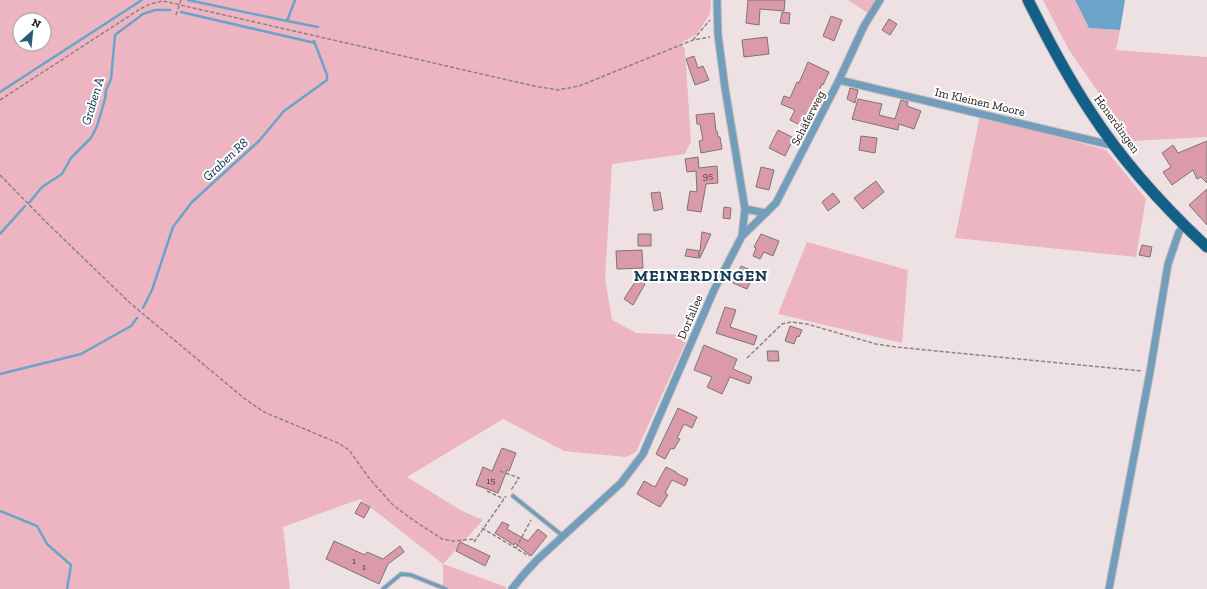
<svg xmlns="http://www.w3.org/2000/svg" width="1207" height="589" font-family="'Zilla Slab',serif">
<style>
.green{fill:#edb4c1;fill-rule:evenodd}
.water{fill:#6ba4c9}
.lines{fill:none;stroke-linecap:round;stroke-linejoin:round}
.stream{stroke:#6ba4c9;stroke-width:2.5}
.building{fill:#db9aa9;stroke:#7e7375}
.service-casing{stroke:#c8bdbf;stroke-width:5.5}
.minor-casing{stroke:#c8bdbf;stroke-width:9}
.primary-casing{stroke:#c8bdbf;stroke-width:13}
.path{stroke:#8c8385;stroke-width:1.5;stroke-dasharray:4 2;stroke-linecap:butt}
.service{stroke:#739ebb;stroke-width:3.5}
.minor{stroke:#739ebb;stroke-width:7}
.primary{stroke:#126088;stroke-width:11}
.labels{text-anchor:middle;stroke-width:4;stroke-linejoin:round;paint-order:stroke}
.number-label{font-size:10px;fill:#4c393e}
.street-label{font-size:12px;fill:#1d191a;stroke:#fff}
.water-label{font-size:13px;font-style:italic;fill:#003049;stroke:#fff}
.district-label{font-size:16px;font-weight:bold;letter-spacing:1px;fill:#133b52;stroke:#fff}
</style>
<rect width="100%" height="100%" fill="#eee1e3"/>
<path class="green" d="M0 0H711L710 14 697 34 679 44 685 48V51L691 141 685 154 612 164 605 278 612 320 636 333 689 335 636 452 626 457 564 451 503 419 407 477 462 511 483 520 443 564 506 587V589H443V564L360 499 283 527 290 589H0ZM20 20H44V44H20Z
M848 0H876L868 13Z
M1043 0H1075L1089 28 1120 30 1116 50 1207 57V137L1132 141 1069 50Z
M980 115 1106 150 1146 199 1136 257 955 238Z
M807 242 908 270 902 343 778 314Z"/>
<path class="water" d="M1075 0H1125L1120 30 1089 28Z"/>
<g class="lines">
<path class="stream" d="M188 0 287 21
M295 0 287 21 318 27
M181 12 315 43
M0 92 142 0
M29 203 42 187 62 174 71 158 91 138 97 126 105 99 106 90 111 79 115 35 143 14 155 10H170
M0 234 25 206
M143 308 152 290 173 227 192 202 259 141 284 111 327 80V75L314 41
M0 374 81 354 131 326 137 318
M0 511 37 526 47 544 71 565 67 589"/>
</g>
<path class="building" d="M748 0H785L784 11 760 9 759 25 746 23Z
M782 12 790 13 789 24 780 23Z
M831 16 842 20 834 41 823 36Z
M889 19 897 24 890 35 882 30Z
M767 37 769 54 744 57 742 40Z
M694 56 698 68 703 66 709 80 695 85 686 59Z
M808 62 829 72 823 85 822 84 810 111 812 112 804 127 790 120 795 110 781 104 784 96 790 98 797 82 799 83Z
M850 88 858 90 855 103 847 99Z
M858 99 882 104 879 115 895 119 901 100 908 102 907 106 921 111 914 129 899 124 898 130 852 119Z
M714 113 716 131H717L718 137H720L722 149 701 153 699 141 703 140 700 124H697L696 115Z
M778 130 794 138 785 156 769 148Z
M861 136 877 138 875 153 859 150Z
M1207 141V183L1201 177 1197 179 1193 170 1172 185 1163 172 1171 167 1162 153 1173 145 1178 153Z
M698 157 699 168 717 166 718 183 706 184 701 212 687 210 690 191 697 192 696 171 687 172 685 159Z
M761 167 774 170 769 190 756 187Z
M876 181 884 192 863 209 854 198Z
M1207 189V225L1189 205Z
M660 192 663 209 654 211 651 193Z
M833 193 840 202 828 211 822 202Z
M724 207 731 208 730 219 723 218Z
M702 232 711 234 700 258H699V252L698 258 685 256 687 249 700 251Z
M638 234H651V246H638Z
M761 234 779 241 773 256 764 252 760 259 753 256 756 248 754 247Z
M1142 245 1152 247 1150 257 1139 255Z
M642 250 643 268 617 269 616 251Z
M741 266 755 272 747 289 733 283Z
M637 279 645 284 633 305 624 299Z
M725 307 736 310 730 327 757 336 754 345 716 333Z
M790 326 802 330 799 337 797 336 794 344 785 341Z
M704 345 737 359 733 369 752 377 749 384 730 377 722 394 707 387 712 377 694 370Z
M767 351H778L779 361H768Z
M678 408 697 417 692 428 684 424 677 438 680 439 674 449 671 448 665 459 656 454Z
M502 448 516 453 509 471 507 470 498 493 476 485 483 467 492 471Z
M666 467 676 472V473L688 479 685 486 672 480 665 493 668 495 660 507 637 494 644 481 655 487Z
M361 502 370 507 364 518 355 513Z
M502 522 509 525 507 529 528 541 538 529 547 536 531 556 515 543 514 545 495 533Z
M334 541 365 555 367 552 383 559 400 546 404 552 388 564 379 584 326 559Z
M460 542 490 556 485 566 456 551Z"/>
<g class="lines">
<g class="service-casing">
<path id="service" d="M513 496 563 536
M383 589 401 574 411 575 446 589"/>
</g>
<g class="minor-casing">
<path id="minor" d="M839 80 1115 146
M745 209 766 213
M742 236 776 203 839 80 864 26 880 0
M512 589 524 574 537 560 621 483 643 454 714 290 742 236 745 209 725 88 718 35 717 0
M1109 589 1150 372 1168 264 1179 232 1184 226"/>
</g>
<g class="primary-casing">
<path id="primary" d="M1028 0C1047 38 1067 76 1090 111 1123 162 1163 206 1207 247"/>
</g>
<path class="path" d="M176 15 181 0
M693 40 710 20
M0 100 140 9 150 4 163 1 534 86 558 90 579 86 693 40 710 37
M0 175 46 222 130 303 245 399 264 412 338 443 349 450 369 478 393 505 413 520 442 539 453 541 475 539
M747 358 782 324 791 322 807 324 876 344 896 347 1142 371
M500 471 519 478 511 490
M487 491 504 499
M482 528 529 556
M474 542 506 496
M516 548 531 520"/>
<use href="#service" class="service"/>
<use href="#minor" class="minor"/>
<use href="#primary" class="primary"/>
</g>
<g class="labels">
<g class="number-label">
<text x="708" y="179">95</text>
<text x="491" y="484">15</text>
<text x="354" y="564">1</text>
<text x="364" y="570">1</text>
</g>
<g class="street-label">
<text transform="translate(980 102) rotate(13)" y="4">Im Kleinen Moore</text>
<text transform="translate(808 118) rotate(-63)" y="4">Schäferweg</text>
<text transform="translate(1117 124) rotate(54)" y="4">Honerdingen</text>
<text transform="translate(690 317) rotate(-67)" y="4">Dorfallee</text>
</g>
<g class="water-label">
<text transform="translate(92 101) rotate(-73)" y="5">Graben A</text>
<text transform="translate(225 159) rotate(-43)" y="5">Graben R8</text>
</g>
<g class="district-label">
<text x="701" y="281">MEINERDINGEN</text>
</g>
</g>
<g transform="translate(32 32) rotate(27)"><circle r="19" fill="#ffffff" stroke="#a5a3a3"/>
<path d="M0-3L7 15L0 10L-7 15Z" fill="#2a5b79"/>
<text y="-6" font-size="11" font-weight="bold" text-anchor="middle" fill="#1d191a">N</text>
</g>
</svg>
